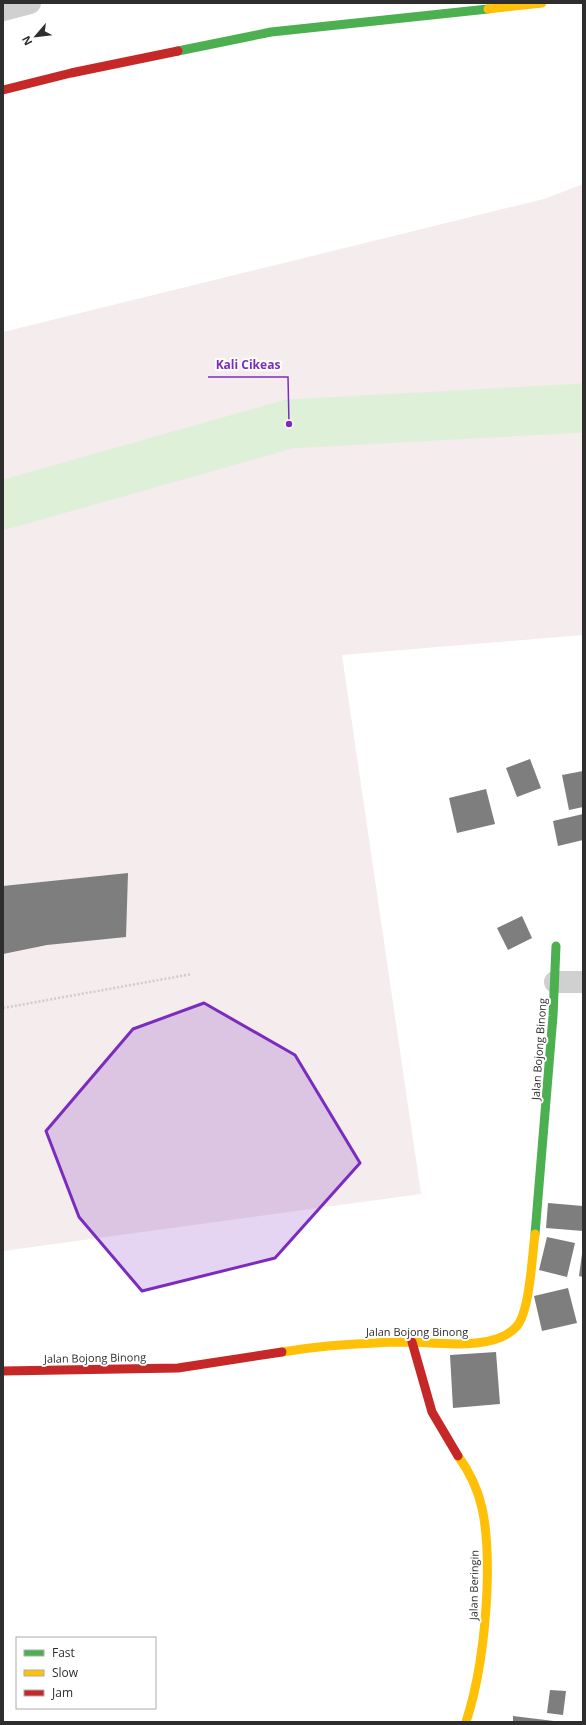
<svg xmlns="http://www.w3.org/2000/svg" width="586" height="1725" font-family="'Open Sans',sans-serif">
<style>
.green{fill:#f4eced}
.lines{fill:none;stroke-linecap:round;stroke-linejoin:round}
.river{stroke:#dff0d8;stroke-width:49}
.building{fill:#7e7e7e}
.path{stroke:#cdcdcd;stroke-width:2.5;stroke-dasharray:2 2;stroke-linecap:butt}
.street{stroke:#d0d0d0;stroke-width:22}
.fast{stroke:#4caf50;stroke-width:9}
.slow{stroke:#ffc107;stroke-width:9}
.jam{stroke:#c62828;stroke-width:9}
.marked{fill:#7b2cbf;fill-opacity:0.2;stroke:#7b2cbf;stroke-width:3;stroke-linejoin:round}
.labels{text-anchor:middle;stroke-width:4;stroke-linejoin:round;paint-order:stroke}
.street-label{font-size:11px;fill:#2e2e2e;stroke:#fff}
.leader{fill:none;stroke:#7b2cbf;stroke-width:1.5}
.callout-dot{fill:#7b2cbf;stroke:#fff;stroke-width:1.5}
.callout-label{font-size:12px;text-anchor:middle;font-weight:bold;fill:#7b2cbf;stroke:#fff;stroke-width:4;stroke-linejoin:round;paint-order:stroke}
</style>
<rect width="100%" height="100%" fill="#fff"/>
<path class="green" d="M583 184V635L342 655 421 1194 3 1251V332L544 199Z"/>
<g class="lines">
<path class="river" d="M3 505 289 424 583 408"/>
</g>
<path class="building" d="M530 759 541 788 517 797 506 768Z
M583 771V807L569 810 562 775Z
M486 789 495 824 457 833 449 798Z
M583 814V840L558 846 553 821Z
M128 873 126 937 47 945 3 954V886Z
M522 916 532 938 508 950 497 928Z
M548 1203 583 1206V1231L546 1228Z
M547 1237 575 1243 567 1277 539 1270Z
M582 1254H583V1277L579 1276Z
M568 1288 577 1323 542 1331 534 1296Z
M496 1352 500 1404 453 1408 450 1355Z
M550 1690 566 1691 563 1715 547 1713Z
M513 1716 554 1721V1722H513Z"/>
<g class="lines">
<path class="path" d="M3 1008 192 974"/>
<path class="street" d="M3 10 30 3
M555 982H583"/>
<path class="fast" d="M178 51 271 32 488 9
M535 1234 553 1016 556 946"/>
<path class="slow" d="M488 9 542 3
M282 1352C312 1347 344 1344 376 1343 388 1342 400 1342 412 1342 441 1343 496 1351 517 1326 530 1310 532 1256 535 1234
M458 1456C469 1471 478 1490 482 1508 488 1535 488 1562 487 1590 485 1635 480 1679 466 1722"/>
<path class="jam" d="M3 90 71 73 178 51
M412 1342 432 1412 458 1456
M3 1371 178 1368 282 1352"/>
</g>
<path class="marked" d="M204 1003 295 1055 360 1163 275 1258 142 1291 79 1217 46 1131 133 1029Z"/>
<g class="labels">
<g class="street-label">
<text transform="translate(539 1049) rotate(-86)" y="4">Jalan Bojong Binong</text>
<text x="417" y="1336">Jalan Bojong Binong</text>
<text transform="translate(95 1358) rotate(-1)" y="4">Jalan Bojong Binong</text>
<text transform="translate(474 1585) rotate(-89)" y="4">Jalan Beringin</text>
</g>
</g>
<path class="leader" d="M289 424L288 377H208"/>
<circle class="callout-dot" cx="289" cy="424" r="4"/>
<g class="callout-label">
<text x="248" y="369">Kali Cikeas</text>
</g>
<rect width="586" height="1725" fill="none" stroke="#2e2e2e" stroke-width="8"/>
<rect x="16" y="1637" width="140" height="72" fill="#ffffff" stroke="#ababab"/>
<rect x="24" y="1650" width="20" height="6" fill="#4caf50" stroke="#ababab"/>
<text x="52" y="1657" font-size="12" fill="#2e2e2e">Fast</text>
<rect x="24" y="1670" width="20" height="6" fill="#ffc107" stroke="#ababab"/>
<text x="52" y="1677" font-size="12" fill="#2e2e2e">Slow</text>
<rect x="24" y="1690" width="20" height="6" fill="#c62828" stroke="#ababab"/>
<text x="52" y="1697" font-size="12" fill="#2e2e2e">Jam</text>
<g transform="translate(36 36) rotate(242)" stroke="#ffffff" stroke-width="3" paint-order="stroke">
<path d="M0-3L7 15L0 10L-7 15Z" fill="#2e2e2e"/>
<text y="-6" font-size="11" font-weight="bold" text-anchor="middle" fill="#2e2e2e">N</text>
</g>
</svg>
